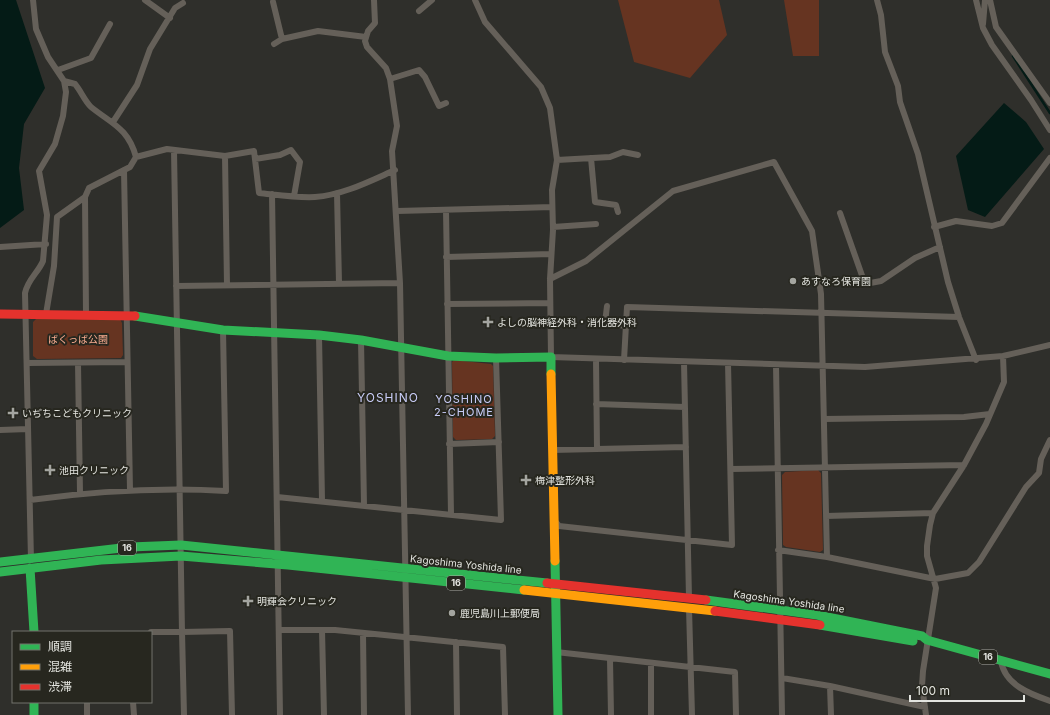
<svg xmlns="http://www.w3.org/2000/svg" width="1050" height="715" font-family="Inter,'Noto Sans JP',sans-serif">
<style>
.green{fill:#663421}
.water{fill:#041b16}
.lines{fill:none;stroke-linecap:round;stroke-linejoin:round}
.stream{stroke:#041b16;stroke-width:2.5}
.street{stroke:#656059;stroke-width:6}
.fast{stroke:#30b455;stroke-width:9}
.slow{stroke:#ff9f0a;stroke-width:9}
.jam{stroke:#e5322d;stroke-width:9}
.poi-dot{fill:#a4a5a0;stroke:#27271f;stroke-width:1.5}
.labels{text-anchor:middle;stroke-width:4;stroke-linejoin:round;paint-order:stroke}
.shield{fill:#27271f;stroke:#ababa5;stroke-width:1}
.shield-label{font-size:9px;font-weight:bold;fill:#e3e4df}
.poi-label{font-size:10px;fill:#e3e4df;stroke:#27271f;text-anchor:start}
.park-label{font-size:10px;fill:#faad91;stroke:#27271f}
.street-label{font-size:10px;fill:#e3e4df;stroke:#27271f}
.neighbourhood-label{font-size:11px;letter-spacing:1px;fill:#c9cdf8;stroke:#27271f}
.quarter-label{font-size:12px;letter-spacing:1px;fill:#c9cdf8;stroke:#27271f}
</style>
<rect width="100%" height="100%" fill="#2f2f2b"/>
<path class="green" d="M618 0H719L727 35 690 78 634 62Z
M784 0H819V56H793Z
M36 319H120L122 323 123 355 121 358 37 359 33 356V322Z
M454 360 491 364 493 366 495 436 492 439 456 440 453 437 452 362Z
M818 470 821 473 823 550 820 552 786 547 783 545 782 475 785 472Z"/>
<path class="water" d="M0 0H16L45 88 24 124 19 168 24 210 0 228Z
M1004 103 1026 122 1044 149 985 217 968 210 956 156Z"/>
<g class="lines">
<path class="stream" d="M1013 56 1050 113"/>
<path class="street" d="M145 0 170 18
M374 0 375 23 368 31 365 41 367 47 386 68 390 79 397 126 392 151 400 283 408 715
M475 0 485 22 541 87 550 108 557 160 552 190 553 230 550 279 551 357 865 367 1003 356 1050 345
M877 0 881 15 885 52 898 86 900 102 918 154 948 282 959 317 976 360
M976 0 983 28 992 45 1031 100 1050 130
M990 0 996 27 1050 103
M273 2 282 39
M419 11 432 0
M983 24 985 0
M274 44 282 39 318 31 366 37
M58 70 91 58 110 24
M390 79 419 70 425 77 439 106 446 103
M64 81 75 84C81 91 84 100 91 107 112 124 128 128 136 157
M113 122 137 85 150 49 175 8 183 3
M225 156 227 285
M591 158 595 202 616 205 618 212
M255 159 280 155 291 150 300 162 294 196
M557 160 610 157 623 152 638 155
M124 170 130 490
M337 193 339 283
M272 194 280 715
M85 197 86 313
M446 210 451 514
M397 211 552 207
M840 213 865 284 881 281 915 258 940 247
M553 227 596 224
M934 227 956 221 992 226 1002 223 1050 158
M0 247 46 244
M446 257 550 254
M550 279 586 261 673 191 774 162 812 231 821 294 827 557
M176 286 400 283
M447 304 550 303
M607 306 605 323 626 326
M46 314 54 266 57 217 85 197 89 188 130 167 136 157 167 149 225 156 254 151 259 193C278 195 297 198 315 197 343 195 370 181 395 170
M319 335 322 500
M361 340 364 505
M596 359 597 449
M624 360 627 307 959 317
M684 362 689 598
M27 363 127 362
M78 363 80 493
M776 365 782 715
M596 404 685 407
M824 419 964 417 990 414
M0 430 28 429
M449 444 499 442
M552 450 686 447
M731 469 964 465
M277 497 501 520 496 358
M30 500C96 491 160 487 226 491L223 330
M826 516 933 513
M554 520 559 526 732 545 728 363
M778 550 827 557 935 579 968 573 979 562 1026 487 1039 473 1041 459 1050 440
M31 560 25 293C28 279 38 273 43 261L47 215 39 171 55 144 63 116 66 92 64 81 48 57 36 29 33 0
M689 608 692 715
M279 630H335L503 647 505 715
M322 630 324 715
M151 632H182L174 150
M363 633 364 715
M456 642 457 715
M556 652 735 672 736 715
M610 659 611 715
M1001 661C1005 685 1030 694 1050 701
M651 663V715
M782 678 830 686 925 707
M830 686 831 715
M87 702V715
M133 702 134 715
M184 715 182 632 230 631 232 715
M926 715 922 686 923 671 936 588 927 556V546L930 525 933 513 964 465 986 424 1004 382 1003 356"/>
<path class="fast" d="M135 316 223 330 319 335 361 340 448 356 496 358 551 357V374
M555 561 558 715
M0 562 130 547 181 545 547 583
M30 568 34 632
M0 572 101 560 181 556 288 565 524 590
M706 600 817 615 922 636 927 640 1050 674
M820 625 913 641
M34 702V715"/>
<path class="slow" d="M551 374 555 561
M524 590 715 611"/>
<path class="jam" d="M0 314 135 316
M547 583 706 600
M715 611 820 625"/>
</g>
<g class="poi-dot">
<circle cx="793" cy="281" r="4"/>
<path d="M486 316h4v4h4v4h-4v4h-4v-4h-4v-4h4z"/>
<path d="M11 407h4v4h4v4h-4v4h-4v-4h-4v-4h4z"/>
<path d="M48 464h4v4h4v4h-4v4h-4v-4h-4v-4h4z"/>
<path d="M524 474h4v4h4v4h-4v4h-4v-4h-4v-4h4z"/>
<path d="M246 595h4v4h4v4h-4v4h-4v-4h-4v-4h4z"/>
<circle cx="452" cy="613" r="4"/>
</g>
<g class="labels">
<g class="shield">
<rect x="118" y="541" width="18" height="14" rx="3"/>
<rect x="447" y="576" width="18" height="14" rx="3"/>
<rect x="979" y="650" width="18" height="14" rx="3"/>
</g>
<g class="shield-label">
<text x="127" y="551">16</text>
<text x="456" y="586">16</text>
<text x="988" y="660">16</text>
</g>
<g class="poi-label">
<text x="801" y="285">あすなろ保育園</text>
<text x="497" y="326">よしの脳神経外科・消化器外科</text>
<text x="22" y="417">いぢちこどもクリニック</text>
<text x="59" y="474">池田クリニック</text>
<text x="535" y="484">梅津整形外科</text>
<text x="257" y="605">明輝会クリニック</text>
<text x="460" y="617">鹿児島川上郵便局</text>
</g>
<g class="park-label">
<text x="78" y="343">ばくっば公園</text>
</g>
<g class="street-label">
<text transform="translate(466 564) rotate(6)" y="4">Kagoshima Yoshida line</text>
<text transform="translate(789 601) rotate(8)" y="4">Kagoshima Yoshida line</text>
</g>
<g class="neighbourhood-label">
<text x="464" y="403">YOSHINO<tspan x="464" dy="13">2-CHOME</tspan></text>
</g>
<g class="quarter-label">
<text x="388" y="402">YOSHINO</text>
</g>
</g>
<rect x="12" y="631" width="140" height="72" fill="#27271f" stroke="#72736c"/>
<rect x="20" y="644" width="20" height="6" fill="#30b455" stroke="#72736c"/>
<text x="48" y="651" font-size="12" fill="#e3e4df">順調</text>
<rect x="20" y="664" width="20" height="6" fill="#ff9f0a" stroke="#72736c"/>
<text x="48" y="671" font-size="12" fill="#e3e4df">混雑</text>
<rect x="20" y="684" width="20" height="6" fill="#e5322d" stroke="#72736c"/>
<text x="48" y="691" font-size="12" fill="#e3e4df">渋滞</text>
<path d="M910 695v6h114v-6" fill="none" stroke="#e3e4df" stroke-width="2"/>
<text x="916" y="695" font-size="12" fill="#e3e4df" stroke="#27271f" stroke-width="3" paint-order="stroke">100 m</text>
</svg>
